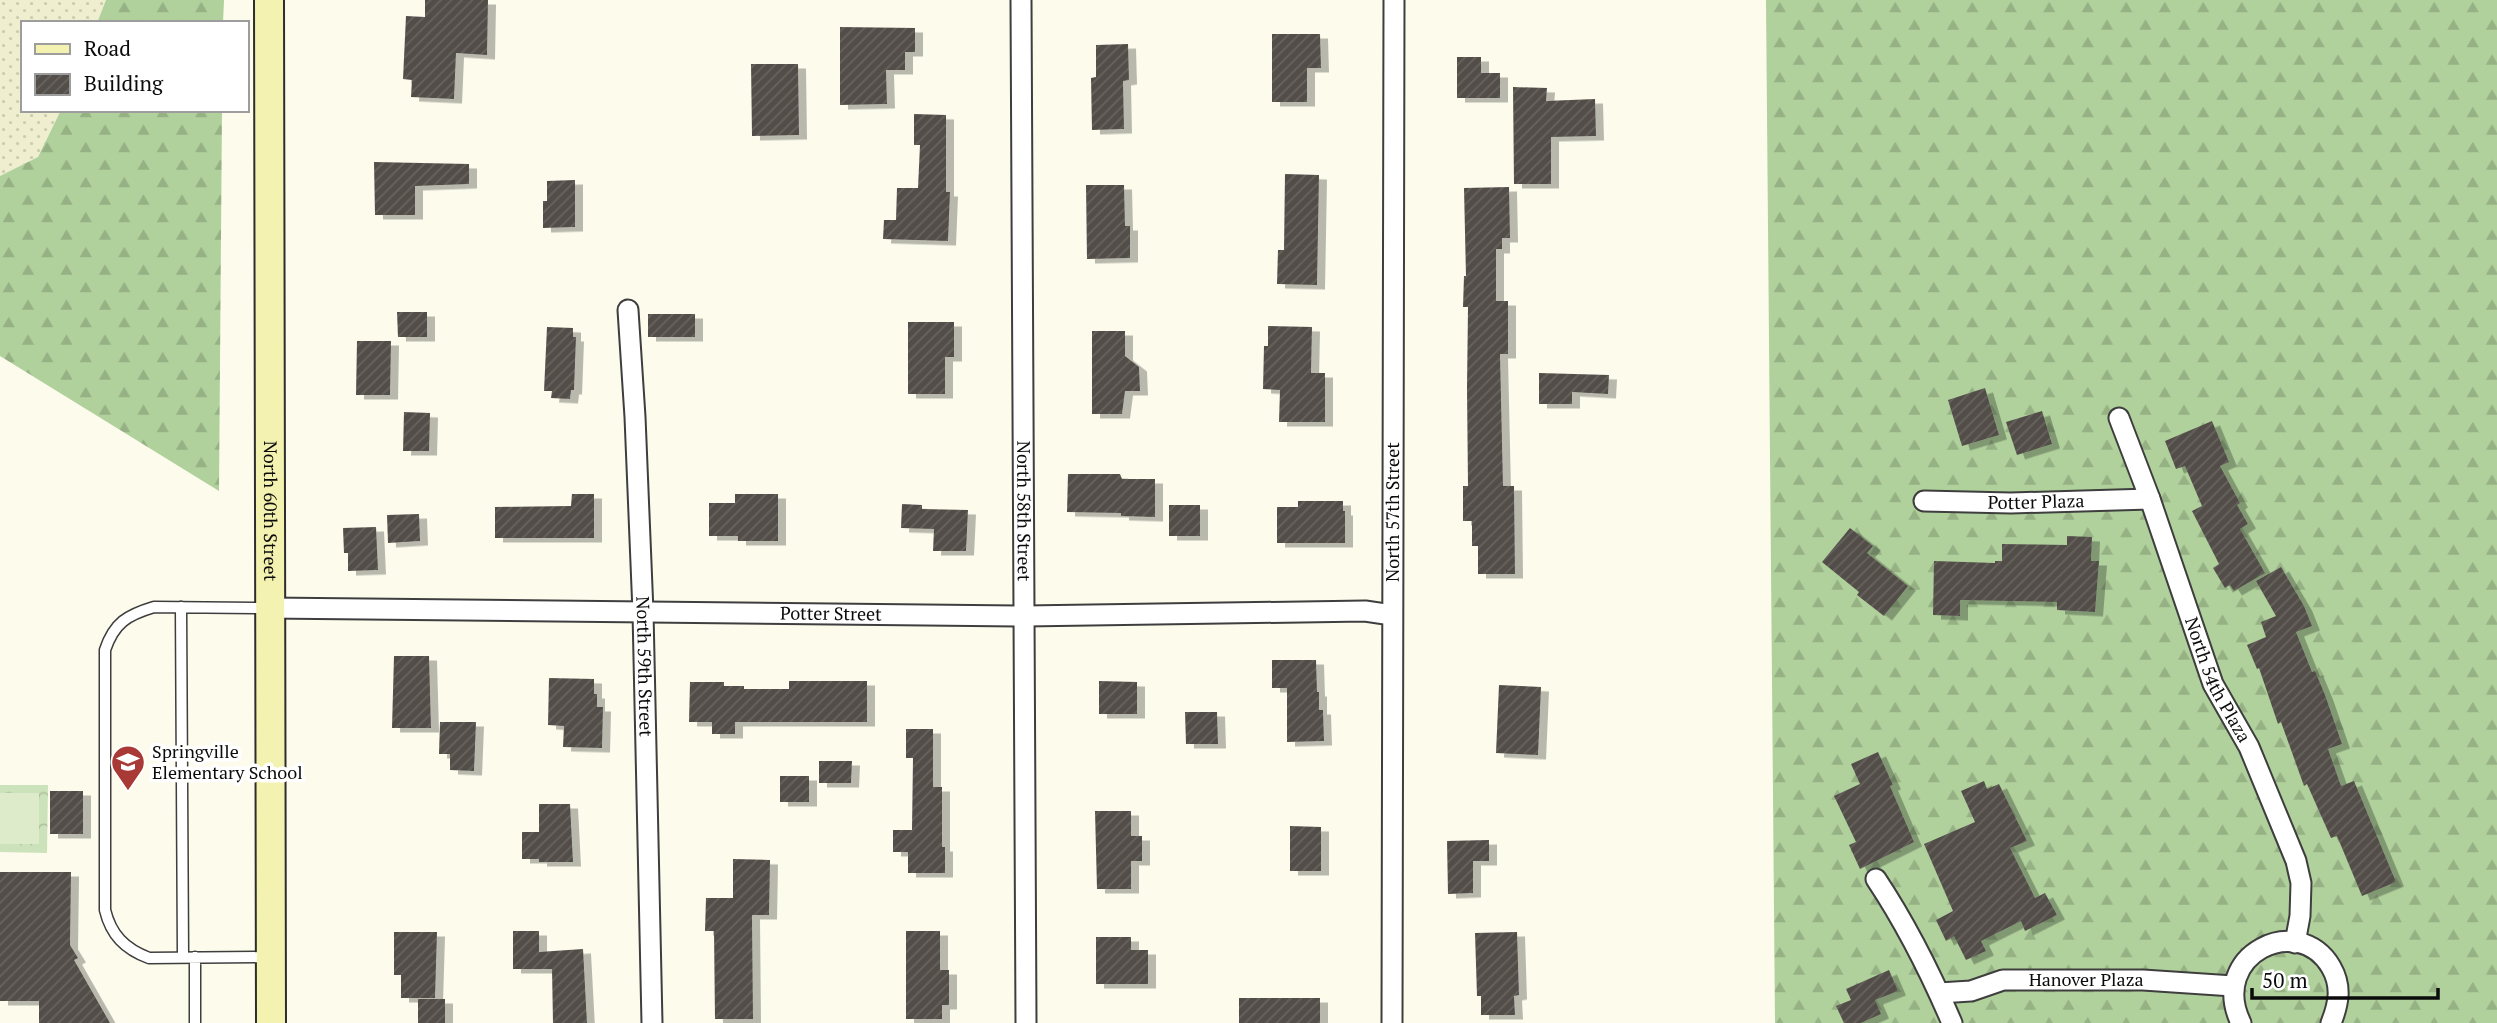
<svg xmlns="http://www.w3.org/2000/svg" width="2497" height="1023" font-family="'PT Serif',serif">
<style>
.farmland{fill:url(#farmland-dots)}
.forest{fill:url(#forest-firs)}
.park{fill:url(#park-crowns)}
.pitch{fill:#deebcb}
.building{fill:url(#building-hatch);filter:url(#shadow)}
.lines{fill:none;stroke-linecap:round;stroke-linejoin:round}
.service-casing{stroke:#3e3e3e;stroke-width:13}
.minor-casing{stroke:#3e3e3e;stroke-width:23}
.secondary-casing{stroke:#2d2d2d;stroke-width:32}
.service{stroke:#fff;stroke-width:10}
.minor{stroke:#fff;stroke-width:19}
.secondary{stroke:#f4f2b0;stroke-width:28}
.labels{text-anchor:middle;stroke-width:7;stroke-linejoin:round;paint-order:stroke}
.street-label{font-size:18px;fill:#0b0b0b;stroke:#fff}
.poi-label{font-size:18px;fill:#0b0b0b;stroke:#fff;text-anchor:start}
</style>
<defs>
<pattern id="farmland-dots" width="8" height="8" patternUnits="userSpaceOnUse" patternTransform="scale(1.75)"><rect width="8" height="8" fill="#efefd0"/><path d="M2 2h.1M6 6h.1" fill="none" stroke="#ccccb1" stroke-width="1.8" stroke-linecap="round"/></pattern>
<pattern id="forest-firs" width="22" height="20" patternUnits="userSpaceOnUse" patternTransform="scale(1.75)"><rect width="22" height="20" fill="#b0d19c"/><path d="M5 1l3.5 6h-7zM16 11l3.5 6h-7z" fill="#96b285"/></pattern>
<pattern id="park-crowns" width="20" height="18" patternUnits="userSpaceOnUse" patternTransform="scale(1.75)"><rect width="20" height="18" fill="#cce2bb"/><path d="M2 6a3 3 0 1 1 6 0M12 15a3 3 0 1 1 6 0" fill="none" stroke="#aec19f"/></pattern>
<pattern id="building-hatch" width="6" height="6" patternUnits="userSpaceOnUse" patternTransform="scale(1.75)"><rect width="6" height="6" fill="#534e49"/><path d="M-1 1l2-2M0 6l6-6M5 7l2-2" fill="none" stroke="#67635f"/></pattern>
<filter id="shadow"><feDropShadow dx="8" dy="4.5" stdDeviation="0" flood-color="#0004"/></filter>
</defs>
<rect width="100%" height="100%" fill="#fcfbec"/>
<path class="farmland" d="M0 0H106L97 23H23V110H61L38 157 0 176Z"/>
<path class="forest" d="M106 0H224L223 23H97Z
M1766 0H2497V1023H1775Z
M61 110H222L219 491 0 356V176L38 157Z"/>
<path class="park" d="M0 785H48L47 853 0 852Z"/>
<path class="pitch" d="M0 793H39V844H0Z"/>
<path class="building" d="M425 0H488L487 55 456 53 454 99 411 97 412 80 403 79 406 16 425 17Z
M840 27 915 28V52H905V70H886L887 104 840 105Z
M1272 34H1320L1321 68H1307V102H1272Z
M1128 44 1129 80 1123 81 1124 129 1092 130 1091 78 1096 77V45Z
M1457 57H1481V73H1500V98H1457Z
M751 64H798L799 135 752 136Z
M1513 87 1547 88 1546 101 1595 99 1596 136 1551 137V184H1514Z
M914 114 946 115V192H950L948 241 883 239 884 220H896L897 188H918L920 145H914Z
M374 162 469 164V184L415 186V215H375Z
M1285 174 1319 175 1317 285 1277 284 1278 250H1284Z
M575 180V227L543 228V201H547V181Z
M1086 185H1124L1125 226H1130V258L1087 259Z
M1509 187 1510 238H1502V249H1496V301H1508V354H1500L1503 486H1514L1515 574H1478V546H1472V521H1463V486H1468L1467 388 1468 307H1463L1464 276H1466L1464 188Z
M397 312H427V337H398Z
M648 314H695V337H648Z
M908 322H954V357H945V394H908Z
M1268 326 1312 327 1311 373H1325V422H1279L1280 390 1263 389 1264 346H1268Z
M547 327 573 328V337H576L574 390H571L570 399 551 398 552 391H544Z
M1092 331H1125V356L1139 367 1140 391H1125L1122 414H1092Z
M357 341H391L390 395H356Z
M1539 373 1609 375 1608 394 1572 392V404H1539Z
M1985 388 1999 435 1962 446 1948 400Z
M2042 411 2052 444 2017 455 2006 422Z
M404 412 430 413 429 451H403Z
M2212 421 2229 462 2220 466 2240 503 2237 505 2248 524 2240 529 2265 573 2234 591 2230 585 2225 588 2213 568 2219 564 2192 511 2202 506 2185 466 2176 469 2165 441Z
M1068 474H1120L1122 479H1155V517L1121 516V513L1067 512Z
M572 494H594V538H495V507L571 506Z
M735 494H778V541H738V536H709V503H735Z
M1298 501H1343V511H1345V543H1277V507H1298Z
M902 504 922 505V509L968 510 966 551H933L934 529 901 528Z
M1169 505H1200V536H1169Z
M419 514 420 541 388 543 387 515Z
M376 527 378 570 348 571V553H344L343 528Z
M1850 528 1873 546 1867 553 1908 586 1884 616 1857 595 1859 592 1822 562Z
M2067 536 2092 537 2091 561H2099L2095 612 2057 610V602L1960 600V616L1933 615 1934 561 1995 563V561H2002V544L2067 545Z
M2281 567 2304 606 2312 626 2296 632 2312 672 2315 671 2325 695 2342 744 2328 749 2341 786 2354 781 2396 882 2362 896 2337 836 2331 838 2307 784 2304 786 2281 722 2278 724 2259 668 2257 669 2247 645 2266 637 2261 622 2276 616 2256 581Z
M394 656H429L431 728H392Z
M1272 660H1316L1317 692H1319V710H1323L1324 741 1287 742V688H1272Z
M549 678 594 679V694H597V707H603L602 748 563 747 564 726 548 725Z
M789 681H867V722H735V734H712V722H689L690 682H724V686H744V689H789Z
M1099 681 1137 682V714H1099Z
M1499 685 1541 687 1538 755 1496 753Z
M1185 712H1217L1218 744H1186Z
M440 722H476L474 771 450 770V754H439Z
M906 729H933V787H942V847H945V873H908V852H893V830H912L913 758H906Z
M1878 752 1893 785 1890 786 1914 842 1860 869 1849 845 1856 842 1834 796 1860 784 1851 764Z
M819 761H852L851 783H819Z
M780 776H809V802H780Z
M1984 781 1987 789 1999 784 2027 841 2010 848 2035 898 2045 893 2057 915 2025 931 2021 921 1981 941 1986 951 1966 960 1954 936 1946 941 1936 920 1953 911 1924 844 1975 822 1961 791Z
M50 791H83V834H50Z
M539 804H570L573 862H539V859H522V832H539Z
M1095 811H1131V836H1142V861H1131V889H1097Z
M1290 826 1321 827V871H1290Z
M1489 840V861H1473V893L1448 894 1447 841Z
M733 859 770 860 769 915H752L753 1019H715L714 931H705L706 898H733Z
M0 872H71L70 945 78 958 74 960 110 1023H39V1001H0Z
M513 931H539V952L583 949 587 1023H553L552 969H513Z
M906 931H940V970H949V1005H942V1019H906Z
M394 932H437L435 998H401V975H394Z
M1517 932 1519 995 1514 996 1515 1015H1481V996H1477L1475 933Z
M1096 937H1131V950H1148V984H1096Z
M1889 970 1898 991 1875 1000 1881 1014 1861 1023H1844L1836 1006 1851 1000 1846 989Z
M1239 998H1320V1023H1239Z
M418 999H445V1023H418Z"/>
<g class="lines">
<g class="service-casing">
<path id="service" d="M181 607 183 956
M267 608 154 607C127 615 114 623 105 650V910C111 935 125 949 149 958L270 957
M195 1023V957"/>
</g>
<g class="minor-casing">
<g id="minor">
<path id="s1" d="M1021 0 1026 1023"/>
<path id="s2" d="M628 310 635 417 643 612 652 1023"/>
<path id="s3" d="M2119 418 2150 499 2213 684 2249 747 2296 861 2301 883 2300 916 2295 943"/>
<path id="s4" d="M1924 501 2011 503 2150 499"/>
<path id="s5" d="M269 608 1025 616 1365 611 1392 615"/>
<path d="M1876 879C1906 924 1931 974 1952 1023"/>
<path id="s6" d="M1939 993 1971 991 2003 980H2143L2233 986"/>
<path id="s7" d="M1392 1023 1394 0"/>
<path d="M2241 1023C2208 955 2298 911 2331 967 2342 986 2339 1003 2331 1023"/>
</g>
</g>
<g class="secondary-casing">
<g id="secondary">
<path id="s8" d="M269 0 271 1023"/>
</g>
</g>
<use href="#service" class="service"/>
<use href="#minor" class="minor"/>
<use href="#secondary" class="secondary"/>
</g>
<defs>
<g id="school-pin" transform="scale(1.75)"><path d="M0 17L-7.5 6A9.5 9.5 0 1 1 7.5 6Z" fill="#a93936" stroke="#fff"/><path d="M0-5L7-2L0 1L-7-2ZM-4 1L0 2.5L4 1V4Q0 6-4 4Z" fill="#fff"/></g>
</defs>
<g fill-rule="evenodd">
<use href="#school-pin" x="128" y="762"/>
</g>
<g class="labels">
<g class="street-label">
<text dy="6" stroke="none"><textPath href="#s4" startOffset="112">Potter Plaza</textPath></text>
<text dy="6" stroke="none"><textPath href="#s1" startOffset="511">North 58th Street</textPath></text>
<text dy="6" stroke="none"><textPath href="#s7" startOffset="511">North 57th Street</textPath></text>
<text dy="6" stroke="none"><textPath href="#s8" startOffset="511">North 60th Street</textPath></text>
<text dy="6" stroke="none"><textPath href="#s5" startOffset="562">Potter Street</textPath></text>
<text dy="6" stroke="none"><textPath href="#s2" startOffset="357">North 59th Street</textPath></text>
<text dy="6" stroke="none"><textPath href="#s3" startOffset="280">North 54th Plaza</textPath></text>
<text dy="6" stroke="none"><textPath href="#s6" startOffset="149">Hanover Plaza</textPath></text>
</g>
<g class="poi-label">
<text x="152" y="758">Springville<tspan x="152" dy="21">Elementary School</tspan></text>
</g>
</g>
<rect x="21" y="21" width="228" height="91" fill="#ffffff" stroke="#9d9d9d" stroke-width="2"/>
<rect x="35" y="44" width="35" height="10" fill="#f4f2b0" stroke="#9d9d9d" stroke-width="2"/>
<text x="84" y="56" font-size="21" fill="#0b0b0b">Road</text>
<rect x="35" y="74" width="35" height="21" fill="url(#building-hatch)" stroke="#9d9d9d" stroke-width="2"/>
<text x="84" y="91" font-size="21" fill="#0b0b0b">Building</text>
<path d="M2252 988v10h186v-10" fill="none" stroke="#0b0b0b" stroke-width="3.5"/>
<text x="2262" y="988" font-size="21" fill="#0b0b0b" stroke="#ffffff" stroke-width="5" paint-order="stroke">50 m</text>
</svg>
